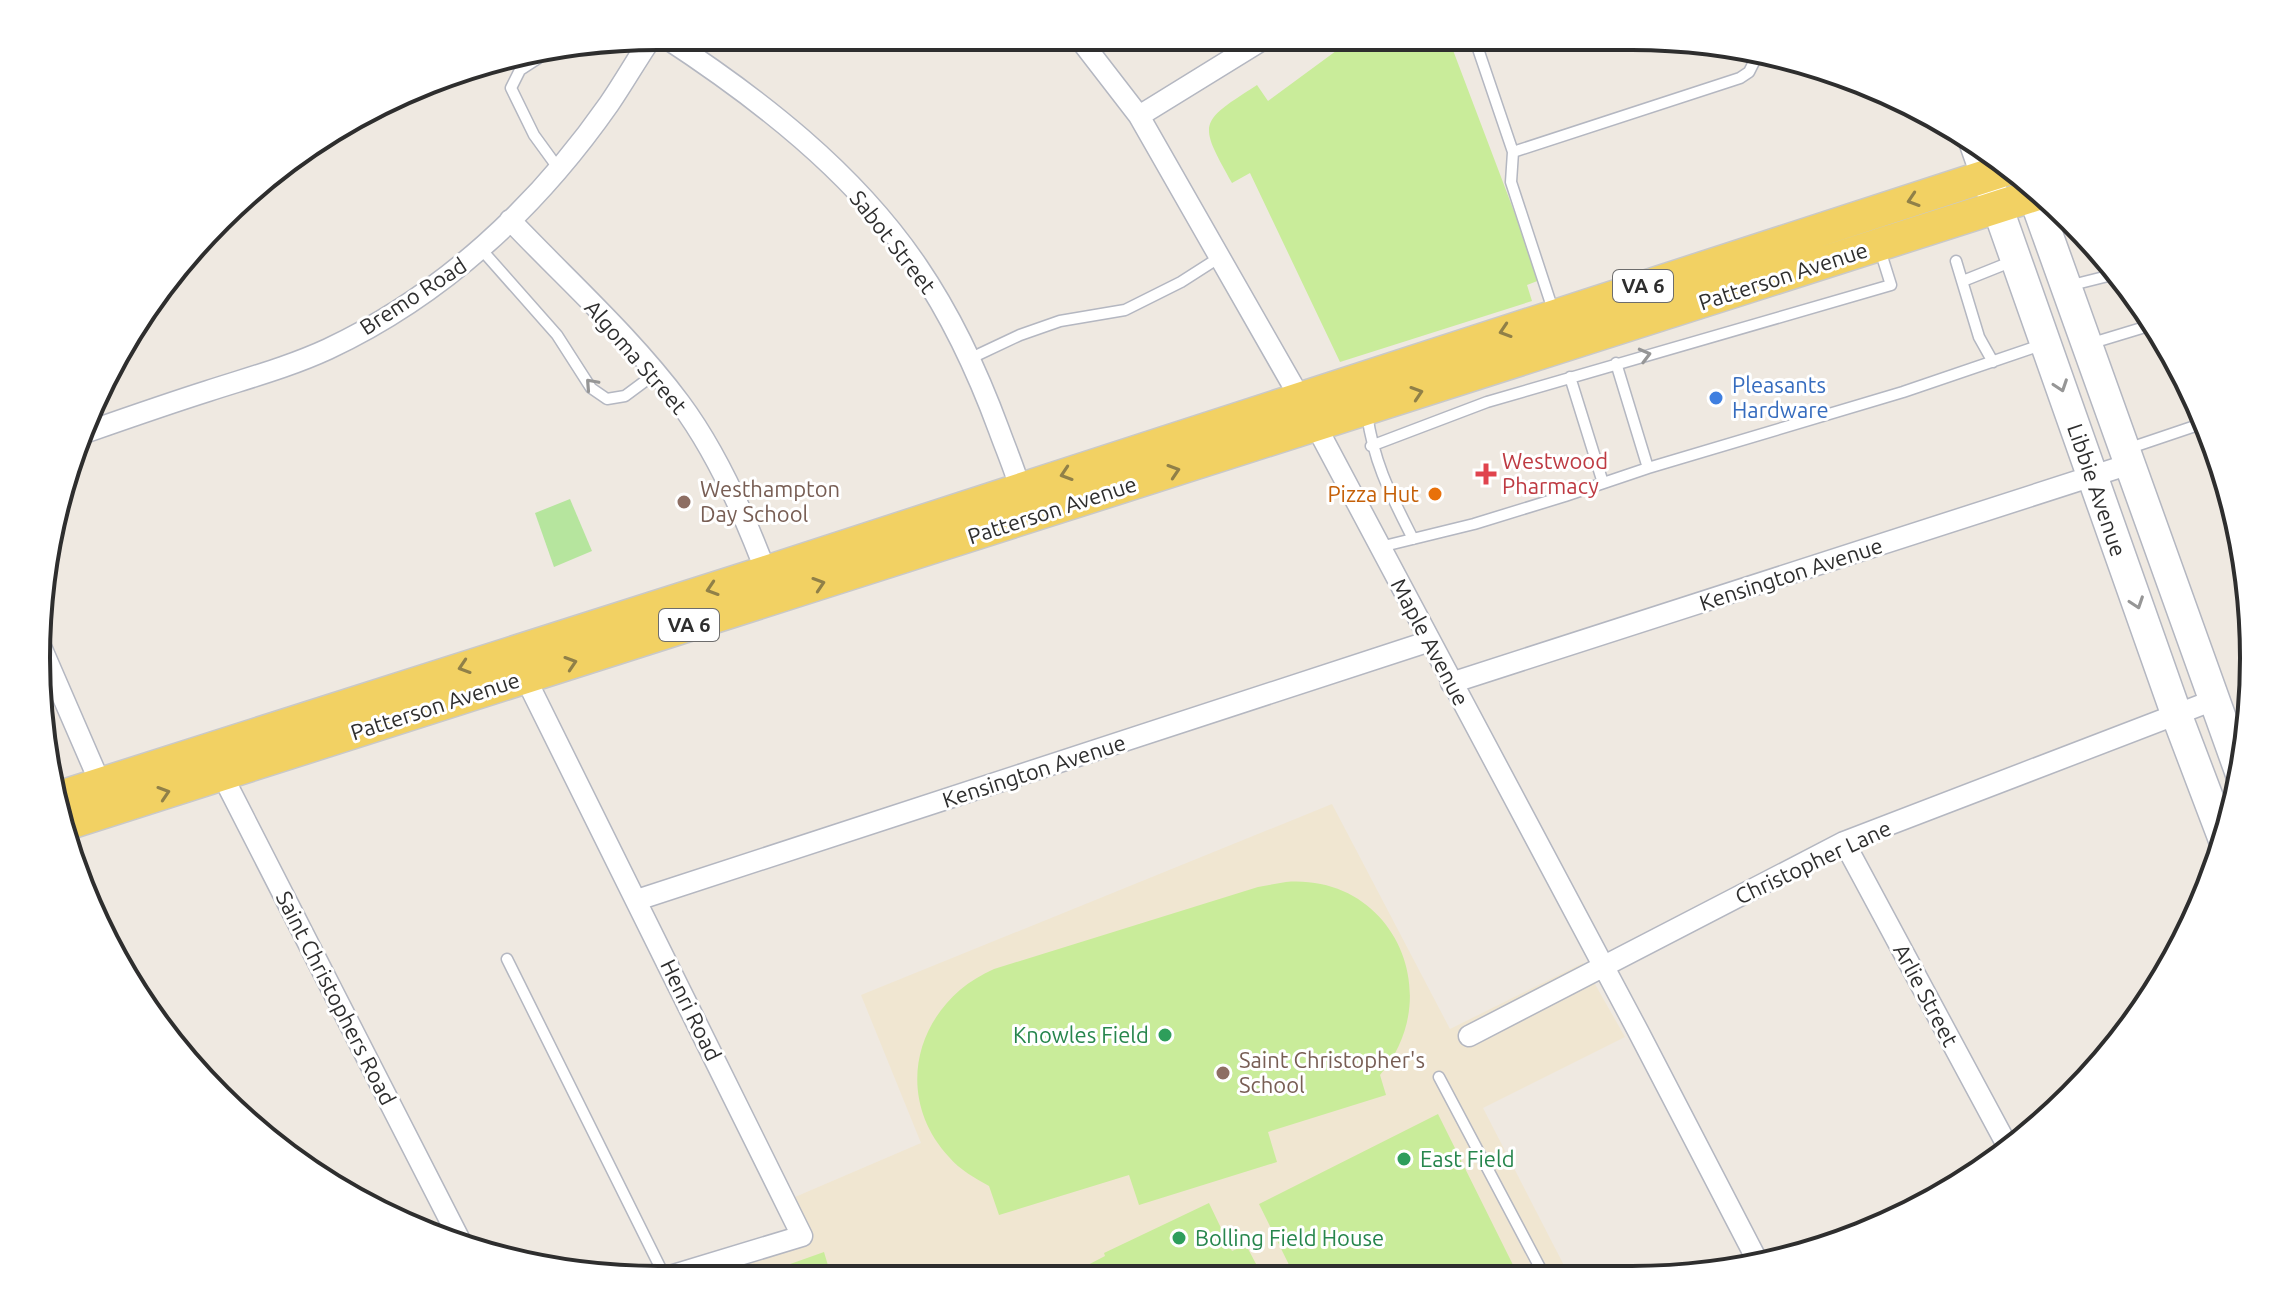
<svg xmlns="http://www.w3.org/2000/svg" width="2290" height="1316" font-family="Ubuntu,sans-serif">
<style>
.education{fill:#f0e6d1}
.park{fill:#b6e59e}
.pitch{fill:#c9ec9a}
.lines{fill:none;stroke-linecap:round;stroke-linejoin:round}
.lane-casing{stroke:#b4b7c1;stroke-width:13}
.street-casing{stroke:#b4b7c1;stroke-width:23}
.secondary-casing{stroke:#b4b7c1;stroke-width:33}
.primary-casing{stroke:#c9c9c9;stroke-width:35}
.lane{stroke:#fff;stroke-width:10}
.street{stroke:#fff;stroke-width:20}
.secondary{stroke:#fff;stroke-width:30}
.primary{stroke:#f2d163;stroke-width:32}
.oneway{stroke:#908048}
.oneway2{stroke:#969696}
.shop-dot{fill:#3f7fe0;stroke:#fff;stroke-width:3}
.health-dot{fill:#e0444e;stroke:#fff;stroke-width:3}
.food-dot{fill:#e8710a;stroke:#fff;stroke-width:3}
.education-dot{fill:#8d6e63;stroke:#fff;stroke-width:3}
.leisure-dot{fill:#2e9e5b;stroke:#fff;stroke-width:3}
.labels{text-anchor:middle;stroke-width:6;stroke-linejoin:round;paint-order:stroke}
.shield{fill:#fff;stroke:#6d6d6d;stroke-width:2}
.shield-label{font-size:20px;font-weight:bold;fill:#2e2e2e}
.street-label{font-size:22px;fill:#2e2e2e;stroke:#fff}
.shop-label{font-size:22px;fill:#366cbe;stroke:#fff;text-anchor:start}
.health-label{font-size:22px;fill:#be3a42;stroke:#fff;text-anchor:start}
.education-label{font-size:22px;fill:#785e54;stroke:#fff;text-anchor:start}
.food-label{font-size:22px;fill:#c56008;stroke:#fff;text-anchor:end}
.leisure-label{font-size:22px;fill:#27864d;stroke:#fff;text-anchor:start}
.rim{fill:none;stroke:#2e2e2e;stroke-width:4}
</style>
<rect width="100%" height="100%" fill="#efe9e1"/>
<path class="education" d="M1332 804 1450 1029 1583 963 1625 1037 1483 1108 1571 1279H691L812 1241 795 1197 921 1143 861 995Z"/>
<path class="park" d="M570 499 592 551 554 567 535 513Z"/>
<path class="pitch" d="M1355 37H1448L1540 280 1527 285 1532 301 1340 362 1250 173 1232 183C1198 122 1198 123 1257 85L1268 101Z
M1286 882C1393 874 1448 995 1380 1075L1386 1095 1268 1132 1277 1162 1139 1205 1129 1175 999 1215 989 1186C975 1178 960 1170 949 1157 890 1093 918 1002 994 969L1258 887Z
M1438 1114 1520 1279H1296L1259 1204Z
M1209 1203 1232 1251 1246 1245 1264 1279H1061L1105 1256 1104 1253Z
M824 1252 832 1279H748Z"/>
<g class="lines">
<g class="lane-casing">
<path id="lane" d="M1474 37 1513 152 1511 182 1554 313
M543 55 520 70 511 88 534 135 558 168
M1513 152 1740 78 1749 72 1758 54
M481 249 557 335 591 388 607 399 625 396 656 373
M1956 261 1979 337 1993 362
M2112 275 2123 280
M1963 281 2013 261
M2068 286 2112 275 2108 263
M2089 344 2155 324
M969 359 1020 335 1060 321 1125 310 1181 282 1220 257
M1616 363 1648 468
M1570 377 1603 483
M1367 414C1374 464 1391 495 1413 539
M1371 446 1487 402 1891 285 1880 250
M2127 449 2207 422
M1380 547 1474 524 1565 496 1648 468 1903 392 2044 344
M507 959 665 1277
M1439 1077 1546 1279"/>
</g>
<g class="street-casing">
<path id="street" d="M663 36C758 98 854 172 918 267 952 317 978 373 999 430 1007 452 1017 475 1023 498
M1078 37 1139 116 1316 426 1638 1031 1758 1262
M1139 116 1267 37
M510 220C567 280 631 337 680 403 718 454 748 523 770 583
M87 432C127 418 167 404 208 391 248 378 289 367 328 349 443 295 537 207 609 104 624 82 637 59 652 37
M42 649 104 792
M521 669 802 1236 660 1279
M1451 683 2130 464
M218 767 464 1248
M1844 842 2008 1147
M637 900 1430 641
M1469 1036 1844 842 2214 700"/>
</g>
<g class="secondary-casing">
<path id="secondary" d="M1973 138 2177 716 2224 840
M2029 183 2242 777"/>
</g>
<g class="primary-casing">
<path id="primary" d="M57 798 766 572 2011 168
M63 825 2041 193"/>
</g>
<use href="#lane" class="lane"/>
<use href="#street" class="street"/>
<use href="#secondary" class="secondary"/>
<use href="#primary" class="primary"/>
</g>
<defs><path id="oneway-chevron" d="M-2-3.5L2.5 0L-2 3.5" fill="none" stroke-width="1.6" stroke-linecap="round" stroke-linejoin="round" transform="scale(2)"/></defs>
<g class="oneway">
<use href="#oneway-chevron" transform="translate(1913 200) rotate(162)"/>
<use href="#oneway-chevron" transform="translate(1505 331) rotate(162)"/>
<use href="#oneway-chevron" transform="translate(1417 393) rotate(-18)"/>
<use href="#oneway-chevron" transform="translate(1174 471) rotate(-18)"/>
<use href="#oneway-chevron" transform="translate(1066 474) rotate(162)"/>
<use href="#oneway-chevron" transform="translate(819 584) rotate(-18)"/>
<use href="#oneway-chevron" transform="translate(712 589) rotate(162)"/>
<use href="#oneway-chevron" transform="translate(571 663) rotate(-18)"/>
<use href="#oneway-chevron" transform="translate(464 667) rotate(162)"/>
<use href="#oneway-chevron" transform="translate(164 793) rotate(-18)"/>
</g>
<g class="oneway2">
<use href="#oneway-chevron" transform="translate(1645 355) rotate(-15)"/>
<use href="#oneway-chevron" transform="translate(591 384) rotate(-132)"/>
<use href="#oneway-chevron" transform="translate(2061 386) rotate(71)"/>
<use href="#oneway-chevron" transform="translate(2137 603) rotate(71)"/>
</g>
<circle class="shop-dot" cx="1716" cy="398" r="8"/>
<path class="health-dot" d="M1482 462h8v8h8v8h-8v8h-8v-8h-8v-8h8z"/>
<circle class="food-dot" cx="1435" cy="494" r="8"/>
<g class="education-dot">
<circle cx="684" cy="502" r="8"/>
<circle cx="1223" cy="1073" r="8"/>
</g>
<g class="leisure-dot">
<circle cx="1165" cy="1035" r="8"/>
<circle cx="1404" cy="1159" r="8"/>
<circle cx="1179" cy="1238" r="8"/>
</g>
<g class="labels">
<g class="shield">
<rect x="1613" y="270" width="60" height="32" rx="6"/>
<rect x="659" y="609" width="60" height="32" rx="6"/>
</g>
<g class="shield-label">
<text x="1643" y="293">VA 6</text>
<text x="689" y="632">VA 6</text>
</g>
<g class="street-label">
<text transform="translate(893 242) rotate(52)" y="8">Sabot Street</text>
<text transform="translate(1783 276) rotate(-18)" y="8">Patterson Avenue</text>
<text transform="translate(413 296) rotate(-33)" y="8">Bremo Road</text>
<text transform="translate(636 357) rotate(49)" y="8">Algoma Street</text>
<text transform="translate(2097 490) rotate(71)" y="8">Libbie Avenue</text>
<text transform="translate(1052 510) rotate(-18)" y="8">Patterson Avenue</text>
<text transform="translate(1791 574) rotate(-18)" y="8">Kensington Avenue</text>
<text transform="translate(1430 642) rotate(62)" y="8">Maple Avenue</text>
<text transform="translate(435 706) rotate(-18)" y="8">Patterson Avenue</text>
<text transform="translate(1034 771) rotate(-18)" y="8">Kensington Avenue</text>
<text transform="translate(1813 862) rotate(-25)" y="8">Christopher Lane</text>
<text transform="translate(1926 995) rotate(62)" y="8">Arlie Street</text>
<text transform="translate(336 998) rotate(63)" y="8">Saint Christophers Road</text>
<text transform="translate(691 1010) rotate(64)" y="8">Henri Road</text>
</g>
<g class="shop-label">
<text x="1732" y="393">Pleasants<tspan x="1732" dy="25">Hardware</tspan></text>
</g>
<g class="health-label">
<text x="1502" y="469">Westwood<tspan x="1502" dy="25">Pharmacy</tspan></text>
</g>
<g class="education-label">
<text x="700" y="497">Westhampton<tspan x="700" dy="25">Day School</tspan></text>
<text x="1239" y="1068">Saint Christopher's<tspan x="1239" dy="25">School</tspan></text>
</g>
<g class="food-label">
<text x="1419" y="502">Pizza Hut</text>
</g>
<g class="leisure-label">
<text x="1149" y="1043" text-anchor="end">Knowles Field</text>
<text x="1420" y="1167">East Field</text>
<text x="1195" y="1246">Bolling Field House</text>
</g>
</g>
<path d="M0 0H2290V1316H0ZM658 50H1632A608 608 0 0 1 2240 658V658A608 608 0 0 1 1632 1266H658A608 608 0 0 1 50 658V658A608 608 0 0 1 658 50Z" fill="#fff" fill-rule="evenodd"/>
<path class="rim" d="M658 50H1632A608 608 0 0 1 2240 658V658A608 608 0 0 1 1632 1266H658A608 608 0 0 1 50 658V658A608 608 0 0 1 658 50Z"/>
</svg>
